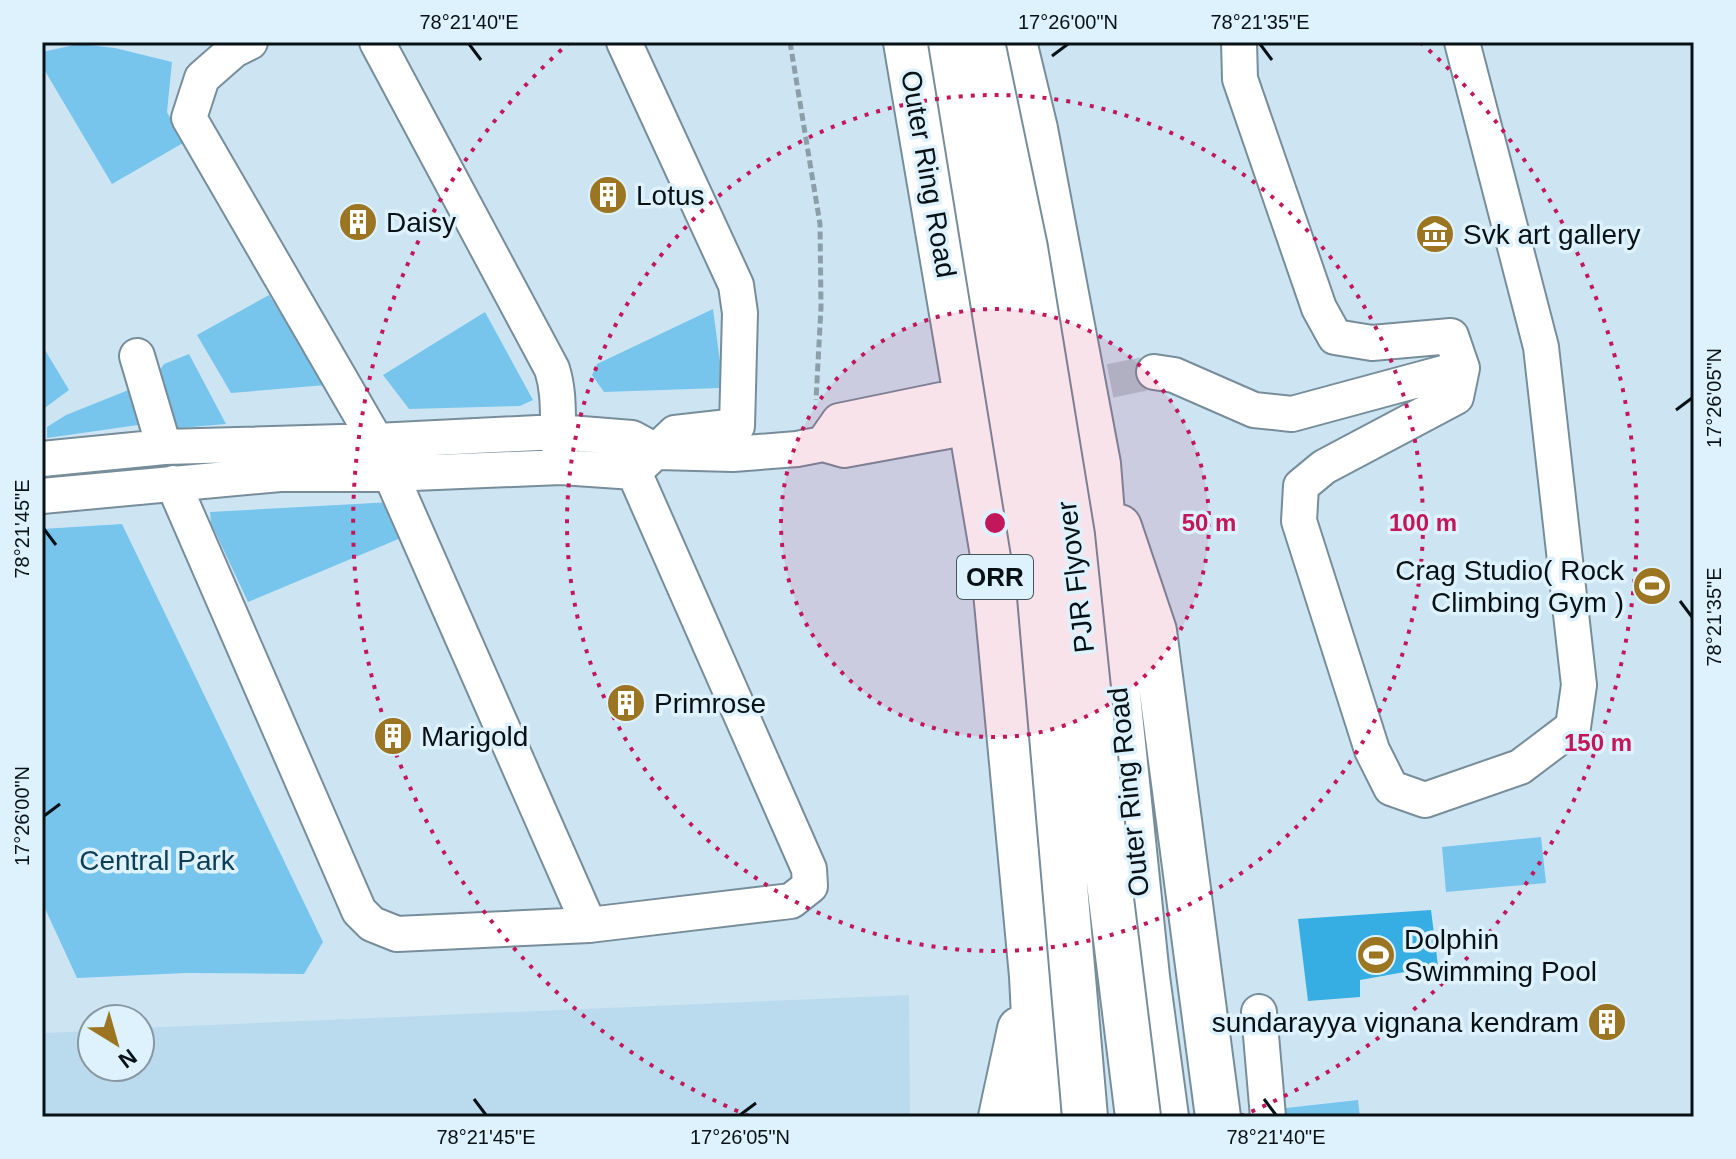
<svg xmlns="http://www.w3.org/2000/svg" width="1736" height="1159" font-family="Helvetica,sans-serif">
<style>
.built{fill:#badbed}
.green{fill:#77c5ed}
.water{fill:#36ade3}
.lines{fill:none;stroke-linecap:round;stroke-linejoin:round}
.minor-tunnel{stroke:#afc5d2;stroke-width:34;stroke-dasharray:34 17;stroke-linecap:butt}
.minor-casing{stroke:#778d9a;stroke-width:38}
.highway-casing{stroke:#778d9a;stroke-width:48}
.path{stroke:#8c9fa9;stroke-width:5;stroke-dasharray:8 4;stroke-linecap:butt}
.minor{stroke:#fff;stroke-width:34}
.highway{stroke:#fff;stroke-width:44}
.highway-bridge-casing{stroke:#778d9a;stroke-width:48;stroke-linecap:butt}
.highway-bridge{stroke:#fff;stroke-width:44}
.ticks{fill:none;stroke:#081115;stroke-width:3}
.ring{fill:none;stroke:#c2185b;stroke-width:4;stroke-dasharray:4 8}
.labels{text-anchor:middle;stroke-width:7;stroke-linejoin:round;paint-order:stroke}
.shield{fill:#def2fd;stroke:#48545b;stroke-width:2}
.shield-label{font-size:26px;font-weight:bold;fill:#081115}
.street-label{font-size:28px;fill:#081115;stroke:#def2fd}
.poi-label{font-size:28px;fill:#081115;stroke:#def2fd;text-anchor:start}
.park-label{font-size:28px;fill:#0d3e55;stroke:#def2fd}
.centre{fill:#c2185b;stroke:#def2fd;stroke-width:4}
.ring-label{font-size:24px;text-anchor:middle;font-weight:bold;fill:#c2185b;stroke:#def2fd;stroke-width:7;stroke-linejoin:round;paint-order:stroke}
.neatline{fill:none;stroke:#081115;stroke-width:3}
.ticks-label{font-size:20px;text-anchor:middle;fill:#081115}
</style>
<rect width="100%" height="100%" fill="#cde5f3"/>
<path class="built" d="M909 995 910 1117H42V1033L92 1031V1067H140V1028Z"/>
<path class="green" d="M79 44 115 48 172 62 167 112 183 143 112 184 42 66V52Z
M269 295 326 385 231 393 197 335Z
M713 309 722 377 720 388 604 392 592 375 597 364Z
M485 312 533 400 520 406 409 409 383 375Z
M42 345 69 390 42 410Z
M189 354 226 424 169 429 154 378 164 364Z
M136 387 152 423 47 438V427L66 415Z
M411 501 420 530 248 602 211 523 210 512Z
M122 524 323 942 304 974 186 973 77 978 42 902V529Z
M1541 837 1546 883 1446 892 1442 847Z
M1358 1100 1360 1117H1278L1277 1109Z"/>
<path class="water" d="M1431 910 1438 966 1360 980V997L1308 1001 1298 919Z"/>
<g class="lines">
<path class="minor-tunnel" d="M1060 391 1154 372"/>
<g class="minor-casing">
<path id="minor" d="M250 42 234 50 202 78 189 118 376 441 589 925
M377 42 552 369C561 397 556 424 560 453
M1239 42 1240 79 1319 308 1335 337 1372 343 1451 336 1462 368 1456 397 1324 467 1301 486 1299 521 1372 750 1391 788 1425 800 1520 767 1573 727 1579 685 1541 347 1462 42
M137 356 164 447
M1154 372 1174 375 1254 410 1292 414 1462 368
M42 459 164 447 376 441 557 432 632 438 658 452 733 454 797 449 823 444 844 450 948 431 958 411 941 400 839 421 823 444
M173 483 359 911 372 924 397 934 589 925 791 901 810 886 809 869 634 472
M42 496 280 474H389L561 467 634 472 675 433 737 426 740 313 736 285 624 42
M1259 1012 1268 1117"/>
</g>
<g class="highway-casing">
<path id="highway" d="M906 42 992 549 1032 976 1039 1117
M1014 42 1035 129 1098 464 1111 627 1147 977 1166 1117
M1119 527 1154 631 1218 1117
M1001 1117 1020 1029"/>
</g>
<path class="path" d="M790 42 820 224 821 307 816 400"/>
<use href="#minor" class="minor"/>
<use href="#highway" class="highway"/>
<g class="highway-bridge-casing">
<path id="highway-bridge" d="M951 42 1039 585 1085 1117
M982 42 1025 248 1072 535 1104 842 1138 1117"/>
</g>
<use href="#highway-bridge" class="highway-bridge"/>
</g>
<path class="ticks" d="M469 44 481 60M1260 44 1272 60M1052 56 1068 44M1676 410 1692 398M44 529 56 545M1680 601 1692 617M44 816 60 804M474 1099 486 1115M1264 1099 1276 1115M740 1115 756 1103"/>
<circle cx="995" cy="523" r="214" fill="#c2185b" fill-opacity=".12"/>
<g class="ring">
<circle cx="995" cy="523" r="214"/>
<circle cx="995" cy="523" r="428"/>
<path d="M749 1116A642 642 0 0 1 570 42M1420 42A642 642 0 0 1 1241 1116"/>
</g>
<defs>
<g id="building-disc" transform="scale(2)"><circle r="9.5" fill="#9b7521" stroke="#def2fd"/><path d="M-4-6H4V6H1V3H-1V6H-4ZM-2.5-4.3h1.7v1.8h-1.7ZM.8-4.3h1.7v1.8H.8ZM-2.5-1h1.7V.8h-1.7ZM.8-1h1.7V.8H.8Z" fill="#fff"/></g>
<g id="museum-disc" transform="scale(2)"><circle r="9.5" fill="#9b7521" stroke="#def2fd"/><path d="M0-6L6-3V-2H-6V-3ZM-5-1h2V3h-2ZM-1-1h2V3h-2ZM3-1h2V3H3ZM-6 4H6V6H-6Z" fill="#fff"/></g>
<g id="stadium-disc" transform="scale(2)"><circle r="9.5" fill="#9b7521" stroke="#def2fd"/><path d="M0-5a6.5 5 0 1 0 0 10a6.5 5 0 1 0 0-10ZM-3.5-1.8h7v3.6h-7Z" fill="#fff"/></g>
</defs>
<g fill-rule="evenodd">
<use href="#building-disc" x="608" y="195"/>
<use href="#building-disc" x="358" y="222"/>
<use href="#museum-disc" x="1435" y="234"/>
<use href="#stadium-disc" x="1652" y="586"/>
<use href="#building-disc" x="626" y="703"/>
<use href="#building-disc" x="393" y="736"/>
<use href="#stadium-disc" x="1376" y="955"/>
<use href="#building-disc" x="1607" y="1022"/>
</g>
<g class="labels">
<rect class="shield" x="957" y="555" width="76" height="44" rx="6"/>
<g class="shield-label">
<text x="995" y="586">ORR</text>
</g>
<g class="street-label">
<text transform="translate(929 174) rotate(80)" y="10">Outer Ring Road</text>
<text transform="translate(1075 577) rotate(-97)" y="10">PJR Flyover</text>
<text transform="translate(1128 792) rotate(-96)" y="10">Outer Ring Road</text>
</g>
<g class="poi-label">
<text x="636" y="205">Lotus</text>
<text x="386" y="232">Daisy</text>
<text x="1463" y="244">Svk art gallery</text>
<text x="1624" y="580" text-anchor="end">Crag Studio( Rock<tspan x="1624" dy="32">Climbing Gym )</tspan></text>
<text x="654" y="713">Primrose</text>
<text x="421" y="746">Marigold</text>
<text x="1404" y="949">Dolphin<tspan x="1404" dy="32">Swimming Pool</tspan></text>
<text x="1579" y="1032" text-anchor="end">sundarayya vignana kendram</text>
</g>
<g class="park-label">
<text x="157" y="870">Central Park</text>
</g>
</g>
<circle cx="995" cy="523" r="12" class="centre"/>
<g class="ring-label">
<text x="1209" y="531">50 m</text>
<text x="1423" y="531">100 m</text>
<text x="1598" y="751">150 m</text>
</g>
<rect width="1736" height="1159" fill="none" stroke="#def2fd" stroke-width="88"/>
<g transform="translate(116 1043) rotate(143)"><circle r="38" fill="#def2fd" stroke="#8898a0" stroke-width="2"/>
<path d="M0-6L14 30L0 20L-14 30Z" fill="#9b7521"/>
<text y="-12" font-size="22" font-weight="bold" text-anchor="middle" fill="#081115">N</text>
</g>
<rect x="44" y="44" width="1648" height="1071" class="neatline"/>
<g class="ticks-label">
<text x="469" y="29">78°21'40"E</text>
<text x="1068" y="29">17°26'00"N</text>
<text x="1260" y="29">78°21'35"E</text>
<text transform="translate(1714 398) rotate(-90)" y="7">17°26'05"N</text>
<text transform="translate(22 529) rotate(-90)" y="7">78°21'45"E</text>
<text transform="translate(1714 617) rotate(-90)" y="7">78°21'35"E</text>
<text transform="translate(22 816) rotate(-90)" y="7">17°26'00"N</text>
<text x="486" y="1144">78°21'45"E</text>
<text x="740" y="1144">17°26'05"N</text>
<text x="1276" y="1144">78°21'40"E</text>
</g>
</svg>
